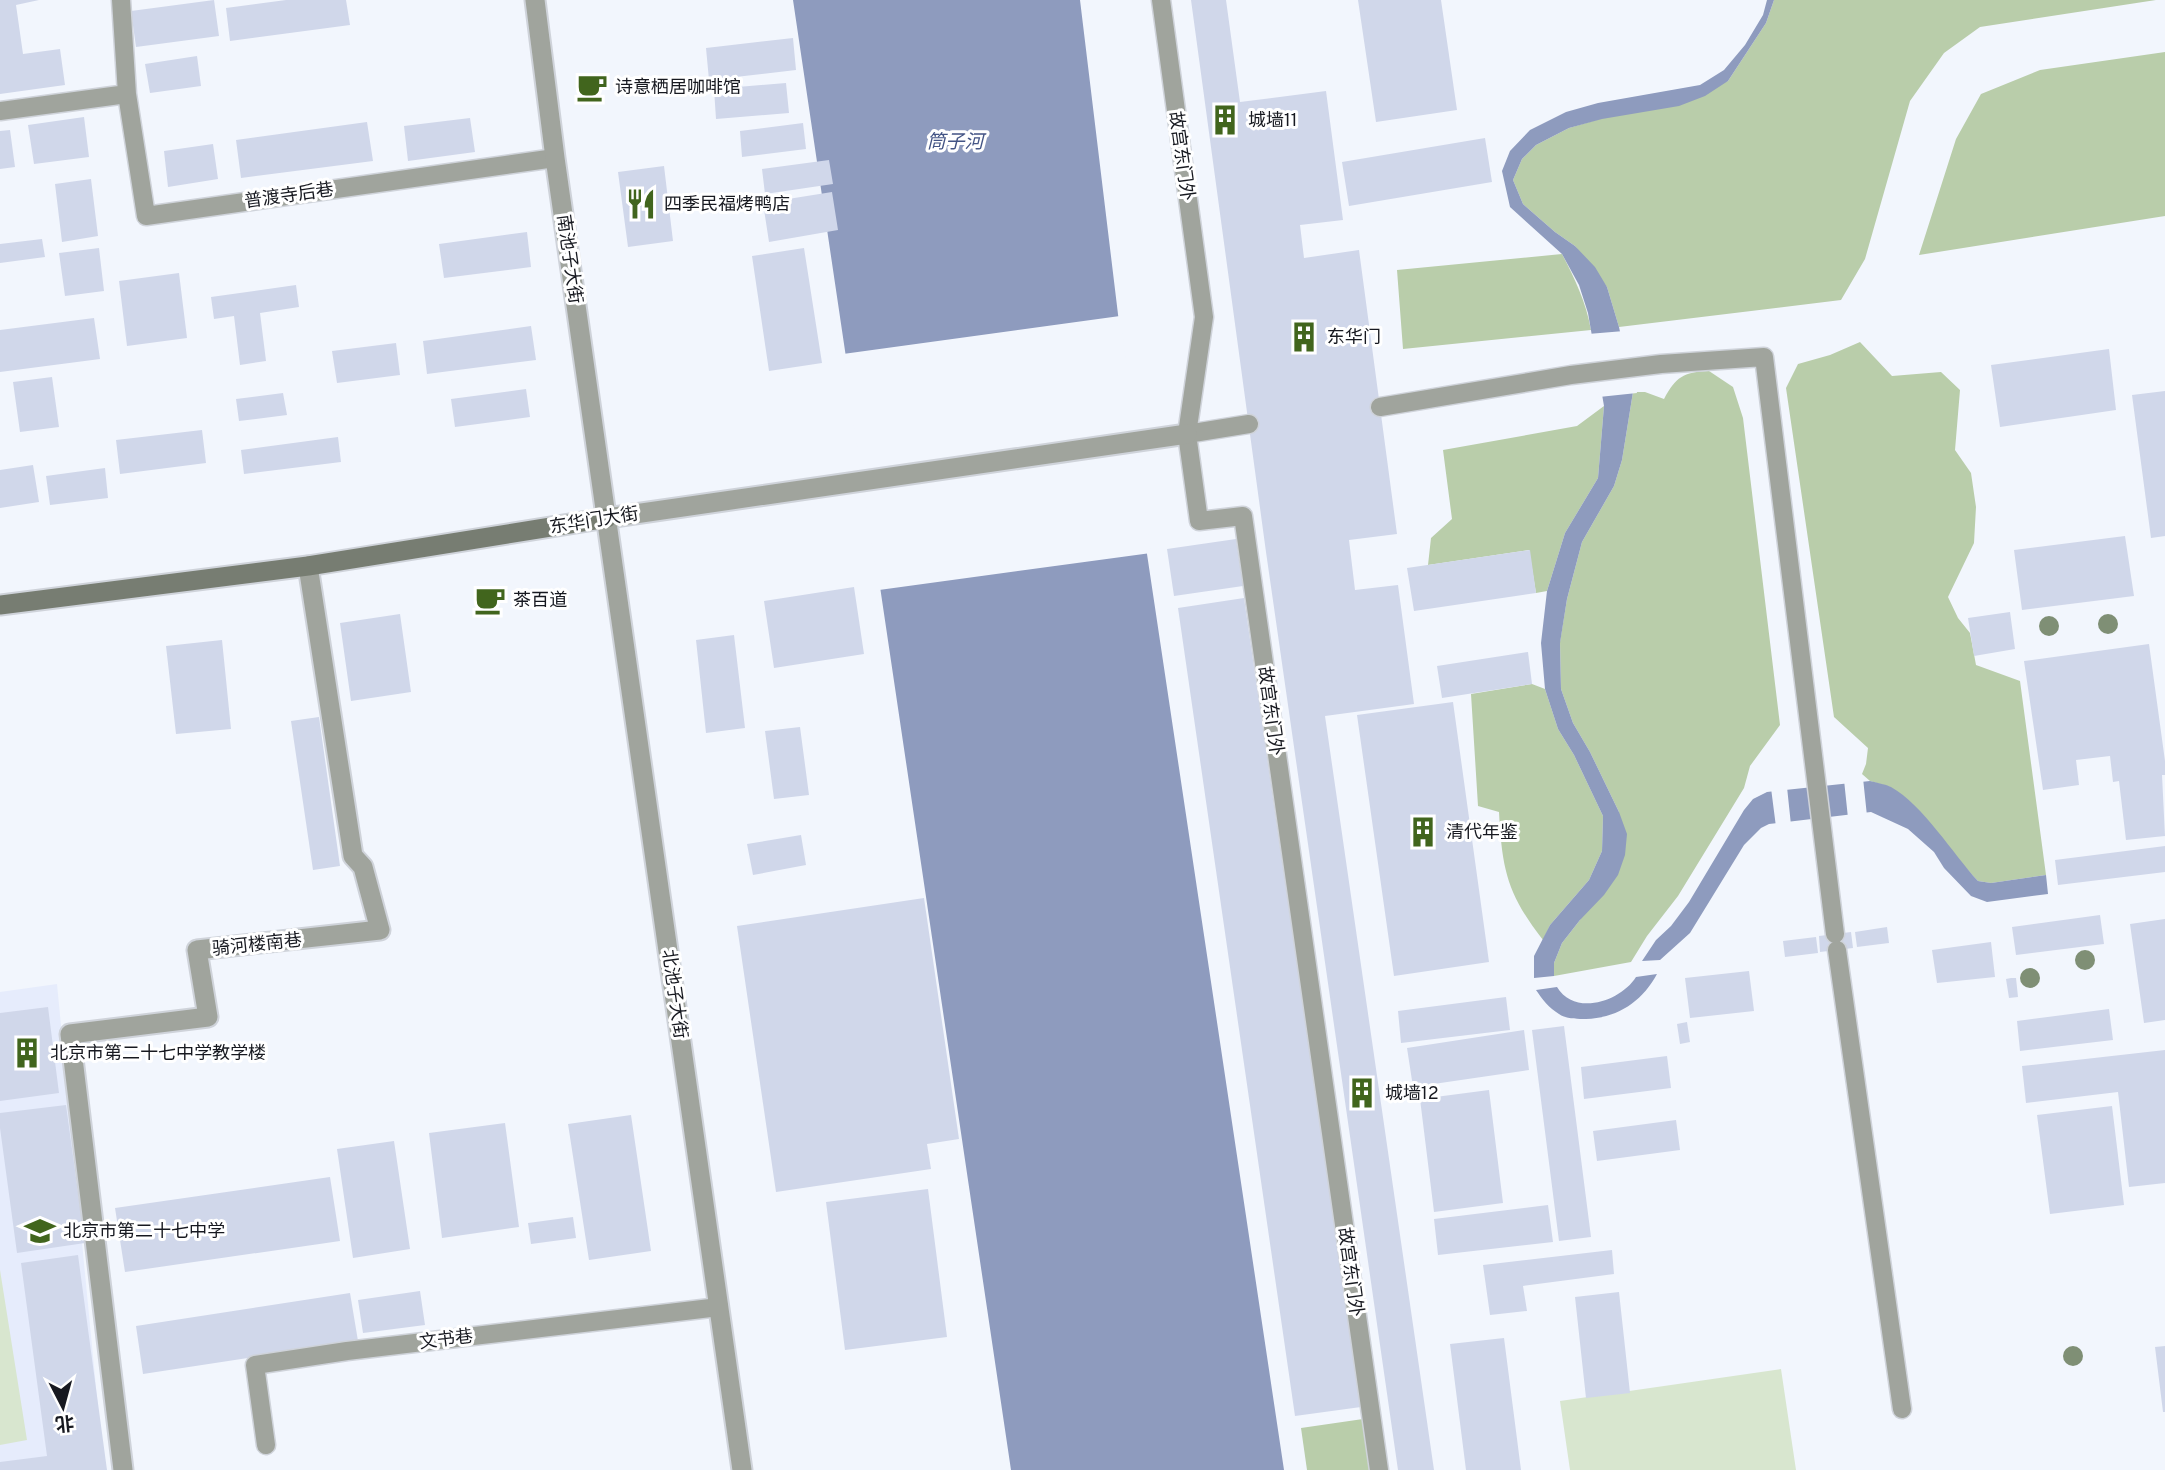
<svg xmlns="http://www.w3.org/2000/svg" width="2165" height="1470" font-family="Overpass,'Noto Sans SC',sans-serif">
<style>
.built{fill:#e6ecfc}
.green{fill:#d8e6cf}
.forest{fill:#b9cdaa}
.water{fill:#8e9bbe}
.pier{fill:#f2f6fd}
.building{fill:#d0d7ea}
.lines{fill:none;stroke-linecap:round;stroke-linejoin:round}
.service-casing{stroke:#cfd3da;stroke-width:21}
.minor-casing{stroke:#cfd3da;stroke-width:23}
.tertiary-casing{stroke:#cfd3da;stroke-width:23}
.secondary-casing{stroke:#cfd3da;stroke-width:23}
.service{stroke:#a0a49d;stroke-width:18}
.minor{stroke:#a0a49d;stroke-width:19}
.tertiary{stroke:#a0a49d;stroke-width:19}
.secondary{stroke:#777d72;stroke-width:19}
.tree{fill:#7f8f75}
.labels{text-anchor:middle;stroke-width:6;stroke-linejoin:round;paint-order:stroke}
.poi-label{font-size:18px;fill:#171920;stroke:#fff;text-anchor:start}
.street-label{font-size:18px;fill:#171920;stroke:#fff}
.water-label{font-size:19px;font-style:italic;fill:#435485;stroke:#fff}
</style>
<rect width="100%" height="100%" fill="#f2f6fd"/>
<path class="built" d="M57 984 104 1470H0V992Z"/>
<path class="green" d="M0 1270 27 1440 0 1445Z
M1781 1369 1796 1470H1570L1560 1401Z"/>
<path class="forest" d="M1774 0H2156L1980 27 1944 53 1910 101 1865 259 1841 300 1619 327 1607 287 1575 246 1555 232 1523 204 1513 180 1522 159 1536 145 1569 128 1728 81 1766 23Z
M2165 52V216L1919 255 1956 139 1981 94 2040 70Z
M1562 254C1575 279 1586 302 1591 330L1403 349 1397 270Z
M1860 342 1892 376 1941 372 1960 390 1955 450 1971 473 1976 507 1974 543 1948 597 1958 618 1970 633 1976 665 2020 681 2046 875 1991 883 1978 881 1890 787 1870 781 1862 774 1866 764 1868 748 1834 717 1786 388 1798 364 1830 355Z
M1709 371 1733 387 1743 418 1780 725 1750 766 1744 788 1678 896 1647 936 1631 962 1554 976V963L1562 943 1580 920 1619 812 1590 752 1573 723 1561 689 1560 642 1567 599 1582 542 1614 486 1622 460 1633 392H1645L1664 399C1676 377 1683 372 1709 371Z
M1604 406 1598 478 1565 533 1547 591 1536 593 1529 550 1428 565 1431 538 1452 519 1443 450 1577 426Z
M1532 684 1545 689 1558 729 1574 755 1603 816 1602 851 1589 880 1550 925 1543 940C1507 894 1502 869 1499 812L1478 806 1471 694Z
M1363 1419 1371 1470H1307L1301 1428Z"/>
<path class="water" d="M793 0H1080L1147 554 1284 1470H1011Z
M1767 0H1774L1766 23 1728 81 1705 96 1679 106 1602 119 1569 128 1536 145 1522 159 1513 180 1523 204 1555 232 1575 246 1595 267 1607 287 1619 327 1633 392 1622 460 1614 486 1582 542 1567 599 1560 643 1561 689 1573 723 1590 752 1619 812 1627 834 1625 855 1618 875 1604 895 1580 920 1562 943 1554 963V976L1534 978V956L1550 925 1589 880 1602 851 1603 816 1574 755 1558 729 1545 689 1541 643 1547 591 1565 533 1598 478 1604 406 1588 313 1579 285 1562 254 1510 207 1502 171 1510 151 1530 130 1566 112 1598 103 1700 85 1724 70 1745 45 1763 15Z
M1870 781C1877 783 1885 784 1891 787 1923 805 1953 854 1978 881L1991 883 2046 875 2048 894 1987 902 1971 896 1944 868 1934 852 1908 829 1871 812 1769 824 1761 828 1744 845 1690 933 1660 960 1642 961 1656 940 1671 926 1689 902 1744 810 1753 799 1767 792Z
M1657 974C1642 1002 1617 1018 1586 1019 1577 1019 1566 1019 1559 1014 1549 1008 1542 999 1536 990L1557 987C1575 1017 1621 1001 1636 977Z"/>
<path class="pier" d="M1120 316 1151 553 879 590 843 354Z
M1624 331 1637 393 1599 397 1588 334Z
M1863 778 1867 816 1848 818 1844 780Z
M1787 787 1791 825 1776 827 1771 788Z"/>
<path class="building" d="M0 0H39L16 5 23 54 60 49 65 85 0 94Z
M214 0 219 36 136 47 131 11Z
M286 0H346L350 25 230 41 226 8Z
M1191 0H1226L1240 102 1326 91 1343 220 1300 225 1304 258 1359 250 1397 534 1349 540 1355 590 1398 585 1414 704 1325 716 1434 1470H1398L1266 552Z
M1358 0H1441L1457 110 1376 122Z
M793 38 796 70 709 80 706 48Z
M197 56 201 86 150 93 145 64Z
M786 83 789 113 716 119 714 89Z
M84 117 89 157 34 164 28 125Z
M470 118 475 152 408 161 404 126Z
M367 122 373 161 241 178 236 140Z
M803 123 806 149 742 157 740 131Z
M10 130 15 167 0 169V131Z
M1485 138 1492 182 1349 206 1342 162Z
M213 144 218 179 168 187 164 151Z
M829 160 833 184 765 194 762 169Z
M664 166 673 241 628 247 618 172Z
M91 179 98 236 62 242 55 184Z
M832 192 838 230 769 242 763 203Z
M527 232 531 267 444 278 439 244Z
M42 239 45 257 0 263V244Z
M99 248 104 291 65 296 59 253Z
M804 248 822 363 769 371 752 256Z
M179 273 187 338 127 346 119 281Z
M296 285 299 307 260 313 266 361 240 365 234 316 214 319 211 297Z
M94 318 100 359 0 372V330Z
M531 326 536 360 427 374 423 341Z
M396 343 400 375 337 383 332 351Z
M2109 349 2116 410 2000 427 1991 365Z
M52 377 59 427 20 432 13 382Z
M526 389 530 417 455 427 451 399Z
M2165 391V536L2151 538 2132 395Z
M283 393 287 415 239 421 236 399Z
M202 430 206 463 120 474 116 440Z
M338 437 341 462 244 474 241 450Z
M33 465 39 502 0 508V470Z
M105 468 108 498 50 505 46 476Z
M2125 536 2134 596 2022 610 2014 550Z
M1236 539 1243 586 1174 596 1167 549Z
M1530 550 1536 593 1414 611 1407 568Z
M854 587 864 654 774 668 764 601Z
M1244 598 1361 1407 1295 1416 1178 608Z
M2010 612 2015 649 1974 656 1968 618Z
M400 614 411 692 351 701 340 623Z
M734 635 745 728 706 733 696 640Z
M222 640 231 729 176 734 166 646Z
M2149 644 2165 761V775H2162L2165 836 2126 840 2119 781 2113 782 2110 756 2076 760 2079 785 2043 790 2024 661Z
M1528 652 1532 684 1442 698 1437 666Z
M1453 702 1489 962 1394 976 1357 715Z
M319 717 340 866 313 870 291 721Z
M800 727 809 795 774 799 765 731Z
M801 835 806 865 753 875 747 844Z
M2165 846V872L2058 885 2055 860Z
M924 898 959 1139 927 1144 931 1169 776 1192 737 926Z
M2100 915 2104 944 2016 955 2012 927Z
M2165 919V1020L2144 1023 2130 924Z
M1887 927 1889 943 1857 947 1855 932Z
M1851 932 1853 948 1820 952 1819 936Z
M1816 937 1818 953 1785 957 1783 941Z
M1991 942 1995 977 1937 983 1932 950Z
M1749 971 1754 1011 1690 1018 1685 978Z
M2011 978H2016L2018 997 2009 998 2006 979Z
M1506 997 1510 1030 1401 1043 1398 1011Z
M48 1007 59 1093 0 1101V1013Z
M2109 1009 2113 1040 2020 1051 2017 1021Z
M1687 1022 1690 1042 1680 1044 1677 1024Z
M1564 1026 1591 1237 1559 1241 1532 1030Z
M1524 1030 1529 1070 1413 1087 1407 1048Z
M2165 1050V1183L2129 1187 2118 1092 2026 1103 2022 1066Z
M1667 1056 1671 1088 1584 1099 1581 1067Z
M1489 1090 1503 1203 1434 1212 1420 1099Z
M66 1105 85 1243 17 1253 0 1128V1113Z
M2112 1106 2124 1205 2050 1214 2037 1115Z
M631 1115 651 1251 589 1260 568 1124Z
M1676 1120 1680 1150 1597 1161 1593 1131Z
M505 1123 519 1227 442 1238 429 1133Z
M394 1141 410 1249 353 1258 337 1149Z
M330 1177 340 1241 125 1272 115 1208Z
M928 1189 947 1337 845 1350 826 1202Z
M1548 1205 1553 1242 1438 1255 1434 1219Z
M573 1217 576 1238 531 1244 528 1223Z
M1612 1250 1614 1274 1523 1286 1527 1311 1490 1315 1483 1265Z
M78 1255 107 1470H0V1462L47 1456 21 1263Z
M420 1291 425 1325 363 1333 358 1300Z
M1619 1292 1630 1393 1586 1398 1575 1297Z
M350 1293 358 1341 143 1374 136 1326Z
M1504 1338 1521 1470H1466L1450 1344Z
M2165 1346V1412H2163L2155 1347Z"/>
<g class="lines">
<g class="service-casing">
<path id="service" d="M121 0 127 94 146 216 555 158
M1161 0 1204 317 1187 434 1199 521 1243 516 1379 1470
M0 111 127 94
M1380 407 1571 375 1661 364 1764 357 1835 934
M1187 434 1249 424
M1837 950 1902 1409
M266 1445 255 1365 347 1351 719 1307"/>
</g>
<g class="minor-casing">
<path id="minor" d="M607 518 1187 434
M123 1470 70 1034 208 1017 197 950 380 930 363 867 353 856 308 566"/>
</g>
<g class="tertiary-casing">
<path id="tertiary" d="M535 0 555 158 742 1470"/>
</g>
<g class="secondary-casing">
<path id="secondary" d="M0 605 308 566 607 518"/>
</g>
<use href="#service" class="service"/>
<use href="#minor" class="minor"/>
<use href="#tertiary" class="tertiary"/>
<use href="#secondary" class="secondary"/>
</g>
<g class="tree">
<circle cx="2108" cy="624" r="10"/>
<circle cx="2049" cy="626" r="10"/>
<circle cx="2085" cy="960" r="10"/>
<circle cx="2030" cy="978" r="10"/>
<circle cx="2073" cy="1356" r="10"/>
</g>
<defs>
<g id="cafe-bare" transform="scale(2.415)"><path d="M-5.5-4.5H6V0H3Q3 3.5 0 3.5H-2.5Q-5.5 3.5-5.5 0ZM3-3.2v2h1.7v-2ZM-6 4.5H4V6H-6Z" fill="#41651d" stroke="#fff" stroke-width="2.5" paint-order="stroke"/></g>
<g id="building-bare" transform="scale(2.415)"><path d="M-4-6H4V6H1V3H-1V6H-4ZM-2.5-4.3h1.7v1.8h-1.7ZM.8-4.3h1.7v1.8H.8ZM-2.5-1h1.7V.8h-1.7ZM.8-1h1.7V.8H.8Z" fill="#41651d" stroke="#fff" stroke-width="2.5" paint-order="stroke"/></g>
<g id="restaurant-bare" transform="scale(2.415)"><path d="M-5-6h1v4h1v-4h1v4h1v-4h1v5L-1.5 .5V6h-2V.5L-5-1ZM5-6V6H3V1.5H1.5Q1.5-4 5-6Z" fill="#41651d" stroke="#fff" stroke-width="2.5" paint-order="stroke"/></g>
<g id="school-bare" transform="scale(2.415)"><path d="M0-5L7-2L0 1L-7-2ZM-4 1L0 2.5L4 1V4Q0 6-4 4Z" fill="#41651d" stroke="#fff" stroke-width="2.5" paint-order="stroke"/></g>
</defs>
<g fill-rule="evenodd">
<use href="#cafe-bare" x="592" y="87"/>
<use href="#building-bare" x="1225" y="120"/>
<use href="#restaurant-bare" x="641" y="204"/>
<use href="#building-bare" x="1304" y="337"/>
<use href="#cafe-bare" x="490" y="600"/>
<use href="#building-bare" x="1423" y="832"/>
<use href="#building-bare" x="27" y="1053"/>
<use href="#building-bare" x="1362" y="1093"/>
<use href="#school-bare" x="40" y="1231"/>
</g>
<g class="labels">
<g class="poi-label">
<text x="615" y="93">诗意栖居咖啡馆</text>
<text x="1248" y="126">城墙11</text>
<text x="664" y="210">四季民福烤鸭店</text>
<text x="1327" y="343">东华门</text>
<text x="513" y="606">茶百道</text>
<text x="1446" y="838">清代年鉴</text>
<text x="50" y="1059">北京市第二十七中学教学楼</text>
<text x="1385" y="1099">城墙12</text>
<text x="63" y="1237">北京市第二十七中学</text>
</g>
<g class="street-label">
<text transform="translate(1182 156) rotate(82)" y="6">故宫东门外</text>
<text transform="translate(289 195) rotate(-8)" y="6">普渡寺后巷</text>
<text transform="translate(570 259) rotate(82)" y="6">南池子大街</text>
<text transform="translate(594 520) rotate(-9)" y="6">东华门大街</text>
<text transform="translate(1271 711) rotate(82)" y="6">故宫东门外</text>
<text transform="translate(257 944) rotate(-6)" y="6">骑河楼南巷</text>
<text transform="translate(675 994) rotate(82)" y="6">北池子大街</text>
<text transform="translate(1351 1272) rotate(82)" y="6">故宫东门外</text>
<text transform="translate(446 1339) rotate(-7)" y="6">文书巷</text>
</g>
<g class="water-label">
<text x="955" y="148">筒子河</text>
</g>
</g>
<g transform="translate(63 1407) rotate(174)" stroke="#ffffff" stroke-width="5" paint-order="stroke">
<path d="M0-5L12 26L0 18L-12 26Z" fill="#171920"/>
<text y="-10" font-size="19" font-weight="bold" text-anchor="middle" fill="#171920">北</text>
</g>
</svg>
